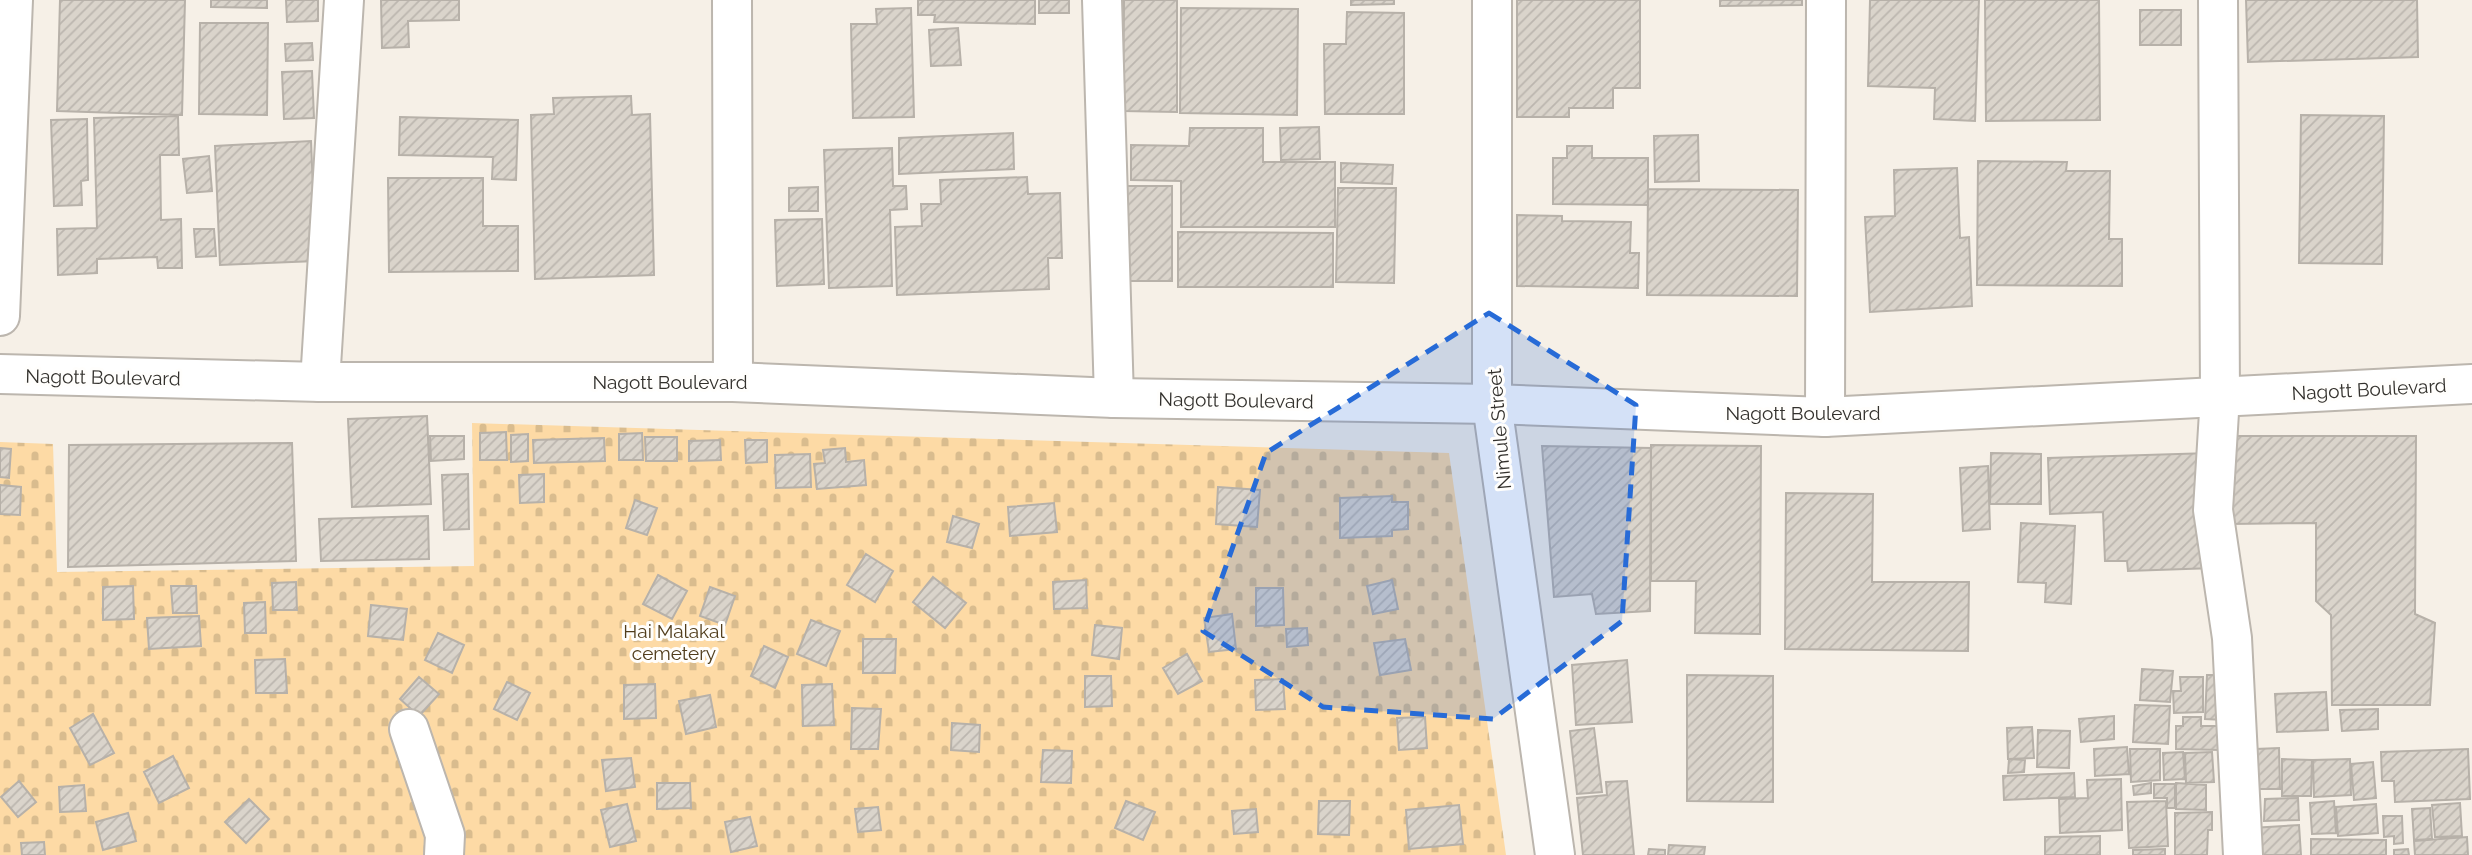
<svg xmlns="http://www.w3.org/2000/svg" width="2472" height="855" font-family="Raleway,sans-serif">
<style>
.cemetery{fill:url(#cemetery-stones)}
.building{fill:url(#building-hatch);stroke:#b7b1a9;stroke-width:2}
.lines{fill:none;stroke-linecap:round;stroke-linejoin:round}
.minor-casing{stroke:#bcb6ae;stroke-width:42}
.tertiary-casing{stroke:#bcb6ae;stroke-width:42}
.minor{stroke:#fff;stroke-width:38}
.tertiary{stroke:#fff;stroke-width:38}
.marked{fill:#276bd7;fill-opacity:0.2;stroke:#276bd7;stroke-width:5;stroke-dasharray:14 9;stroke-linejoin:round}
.labels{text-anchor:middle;stroke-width:6;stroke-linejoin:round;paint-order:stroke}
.street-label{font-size:19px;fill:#33312d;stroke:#fffefc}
.park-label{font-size:19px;fill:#513d1c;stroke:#fffefc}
</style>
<defs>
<pattern id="cemetery-stones" width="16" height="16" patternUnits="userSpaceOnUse" patternTransform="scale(1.75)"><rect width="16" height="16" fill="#fddaa5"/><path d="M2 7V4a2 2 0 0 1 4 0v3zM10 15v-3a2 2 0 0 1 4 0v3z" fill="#d9bc8e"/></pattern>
<pattern id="building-hatch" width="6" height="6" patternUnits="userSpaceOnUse" patternTransform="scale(1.75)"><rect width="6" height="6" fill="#dad4cb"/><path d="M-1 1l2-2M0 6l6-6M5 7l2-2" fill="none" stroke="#bcb6af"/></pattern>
</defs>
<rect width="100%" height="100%" fill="#f6f0e7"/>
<path class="cemetery" d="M472 423 1449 453 1506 855H0V442L53 444 57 572 474 566Z"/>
<path class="building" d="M60 0H185L182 115 57 111Z
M211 0H267V8L211 7Z
M286 0H318V21L287 22Z
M381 0H459V20L408 21 409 47 382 48Z
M918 0H1035V24L934 22 935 15H918Z
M1039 0H1069V13H1039Z
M1124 0H1177V112L1123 111Z
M1351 0H1394V4L1351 5Z
M1517 0H1640V88H1613V108H1569V117H1517Z
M1720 0H1802V5L1720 6Z
M1870 0H1979L1975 121 1934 119 1935 88 1868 86Z
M1985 0H2099L2100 120 1986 121Z
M2246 0H2417L2418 57 2248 62Z
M911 8 914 117 853 118 851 24H877L876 9Z
M1181 8 1298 9 1297 115 1180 113Z
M2140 10H2181V45H2140Z
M1347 12 1404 13V114H1325L1324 44H1346Z
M200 23H268L267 115 199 114Z
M958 28 961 65 931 66 929 30Z
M312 43 313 60 286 61 285 44Z
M312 71 314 118 284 119 282 72Z
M631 96 632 115 650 114 654 275 535 279 531 115 554 114 553 98Z
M2301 115 2384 116 2382 264 2299 263Z
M178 116 179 155H160L161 220 181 219 182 268H158L157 257 97 259V273L58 275 57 229 97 228 94 118Z
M400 117 518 120 516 180 492 179 493 157 399 155Z
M87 119 88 180 81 181 82 205 54 206 51 120Z
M1319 127 1320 159 1281 160 1280 128Z
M1190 128H1263V162H1335V227H1181V181L1131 180V145L1189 146Z
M1013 133 1014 169 899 174V138Z
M1698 135 1699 181 1655 182 1654 136Z
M311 141 316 261 220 265 215 146Z
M1567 146H1592V158H1648V205L1553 204V158H1567Z
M892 148 893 186H906L907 209 890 210 892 286 829 288 824 150Z
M209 156 212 191 187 193 183 159Z
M1978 161 2067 162 2066 171H2110L2109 239H2122V286L1977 285Z
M1341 163 1393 165 1392 184 1341 182Z
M1957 168 1960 238 1969 237 1972 306 1870 312 1865 217 1895 216 1894 170Z
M1027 177 1028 194 1060 193 1062 258H1048L1049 289 897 295 895 227 922 226 921 204H941L940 180Z
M388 178H483V226H518V271L389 272Z
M1117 186H1172V281H1118Z
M818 187V211H789V188Z
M1338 188H1396L1394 283 1336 282Z
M1648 189 1798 190 1797 296 1647 295Z
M1517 215 1562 216V221L1631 222 1630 253H1639L1638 288 1517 286Z
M822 219 824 284 777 286 775 220Z
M194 229H214L216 256 196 257Z
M1178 232 1333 233V287H1178Z
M427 416 431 504 352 507 348 419Z
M506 432 507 460H480V433Z
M642 433 643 460H619V434Z
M528 434V461L511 462V435Z
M430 436H464V459L431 461Z
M2228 436H2416L2415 614 2435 623 2430 705H2332L2331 615 2316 601V523L2229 524Z
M645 437H677V461H646Z
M604 438 605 461 534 463 533 440Z
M720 440 721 460 689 461V441Z
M745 440H767V462L746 463Z
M292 443 296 561 68 567 69 445Z
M1651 445 1761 446 1760 634 1695 633 1696 581H1651Z
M1542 446 1651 448 1650 611 1596 614 1592 594 1554 597Z
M0 448 11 449 9 478 0 477Z
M845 448 846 462 864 460 866 485 817 489 814 464 825 463 823 450Z
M1991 453 2041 454V504H1990Z
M2210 453 2214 568 2128 571 2127 561H2105L2103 512 2050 514 2048 458Z
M810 454 811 487 776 488 775 455Z
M1988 466 1990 529 1963 531 1960 468Z
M468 474 469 529 444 530 442 475Z
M544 474V502L520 503 519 475Z
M0 485 21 487 20 515 0 514Z
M1218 487 1260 490 1257 527 1216 524Z
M1786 493 1873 494 1872 582H1969L1968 651 1785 649Z
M1392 496V502H1408V529L1392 530V536L1340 538V498Z
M635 500 657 508 647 535 626 528Z
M1054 503 1057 532 1010 536 1008 507Z
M428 516 429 559 321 561 319 519Z
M953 516 979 524 972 548 947 542Z
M2021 523 2075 526 2071 604 2045 602 2046 583 2018 582Z
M866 554 893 571 875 602 847 585Z
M658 575 687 591 672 619 643 604Z
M933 577 966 603 945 628 913 602Z
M1086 580 1087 608 1054 609 1053 582Z
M1392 580 1398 609 1373 614 1367 586Z
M296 582 297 610H273L272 583Z
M133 586 134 619 103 620V587Z
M171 586H196L197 613H173Z
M710 587 735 596 725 625 700 616Z
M1256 588H1283L1284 625 1256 626Z
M265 602 266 633H245L244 603Z
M371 605 407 609 403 640 368 636Z
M1232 614 1236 649 1209 652 1204 618Z
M199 616 201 646 149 649 147 618Z
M811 620 840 631 826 666 797 654Z
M1095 625 1122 628 1119 659 1092 655Z
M1307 628 1308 645 1287 647 1286 629Z
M438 633 464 645 452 673 425 660Z
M863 639H896L895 673H863Z
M1405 639 1411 670 1380 675 1374 643Z
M764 646 788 657 775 688 751 676Z
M1187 654 1202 681 1178 694 1163 668Z
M285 659 287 693H256L255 660Z
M1627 660 1632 722 1576 725 1572 665Z
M2142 669 2173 671 2170 702 2140 700Z
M1687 675 1773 676V802L1687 801Z
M2207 675H2226L2225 720 2205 719Z
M1085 676H1111L1112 706 1085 707Z
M419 677 439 694 419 716 400 699Z
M2180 677H2203V712L2174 713 2173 691H2181Z
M1283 679 1285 709 1256 710 1255 680Z
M507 682 530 693 517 720 494 709Z
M655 684 656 718 624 719V685Z
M832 684 834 725 803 726 802 685Z
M2326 692 2328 730 2277 732 2275 694Z
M710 695 716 727 686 734 679 701Z
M2135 705 2170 706 2168 744 2133 742Z
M852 708 881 709 878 749H851Z
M2378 709V729L2342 731 2340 710Z
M93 714 114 753 90 765 70 728Z
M2114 716V739L2081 742 2079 719Z
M1425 717 1427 748 1399 750 1397 718Z
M2183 717H2201V726H2220V750L2176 749V726H2183Z
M952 723 980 725 979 752 951 750Z
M2032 727 2034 758 2008 759 2007 728Z
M1594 728 1602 792 1577 794 1570 731Z
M2038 730 2070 731 2069 768 2037 767Z
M2127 747 2129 774 2095 776 2094 749Z
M2279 748 2280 789H2258L2256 749Z
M2130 749H2160V780L2131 782Z
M2468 749 2470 799 2395 802 2394 781H2382L2381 752Z
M1043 750 1072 751 1071 783 1041 782Z
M2183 752 2185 779 2164 780 2163 753Z
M2212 752 2214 782 2186 783 2185 753Z
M173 756 189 788 159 803 144 772Z
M631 758 635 787 606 791 602 760Z
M2009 759 2025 760 2024 772 2008 773Z
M2282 759 2312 760 2311 796H2282Z
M2350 759 2351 795 2314 797 2313 760Z
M2373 762 2376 798 2354 800 2351 764Z
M2074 773 2075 797 2004 800 2003 776Z
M2121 779 2122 830 2060 833 2059 799 2088 798 2087 780Z
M19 781 36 802 18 817 1 797Z
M1627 781 1634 855H1583L1577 798 1607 795 1606 782Z
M657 783H690L691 808 657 809Z
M2151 783V793L2134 795 2133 786Z
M2176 783 2206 785V810L2176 809Z
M2154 784H2175V808H2167V798H2154Z
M84 785 86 811 60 812 59 787Z
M2298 798 2299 820 2264 821 2265 799Z
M249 799 269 819 246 843 225 822Z
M1126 801 1155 812 1143 840 1115 828Z
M1319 801H1350L1349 835 1318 834Z
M2166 801 2168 846 2129 848 2127 802Z
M2334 801 2336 833 2312 834 2310 803Z
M2460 803 2462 836 2435 837 2432 805Z
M627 804 636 841 610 847 601 810Z
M2376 804 2378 833 2338 836 2336 807Z
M1459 805 1463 844 1409 849 1406 810Z
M878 807 881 830 858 832 855 809Z
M2430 808 2432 839 2414 840 2412 809Z
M1256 809 1258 832 1234 834 1232 811Z
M2212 812V830H2208L2207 855H2175V813Z
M128 813 136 841 103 850 96 822Z
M2383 816H2402L2403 843 2394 844V836L2384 837Z
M750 817 757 846 731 852 725 822Z
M2299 825 2301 855H2254L2252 828Z
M2100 836V855H2045V837Z
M2467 837 2468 855H2415L2414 841Z
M2311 839 2386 840V855H2311Z
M44 842 45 855H22L21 843Z
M1669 845 1705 847 1704 855H1668Z
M1649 849 1665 850V855H1648Z
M2165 849V855H2133V850Z
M2408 849 2409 855H2394V850Z"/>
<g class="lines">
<g class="minor-casing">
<path id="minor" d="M732 0 733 382
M1102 0 1114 398
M1492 0V404L1555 855
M2218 0 2220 396 2213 510 2232 638 2243 855
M0 316 13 0
M320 382 344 0
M1825 417 1826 0
M409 729 445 835 444 855"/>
</g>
<g class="tertiary-casing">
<path id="tertiary" d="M0 374 320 382H733L1114 398 1492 404 1825 417 2472 384"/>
</g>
<use href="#minor" class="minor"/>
<use href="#tertiary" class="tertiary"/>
</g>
<path class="marked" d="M1489 313 1636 405 1622 621 1493 719 1323 707 1203 631 1266 453Z"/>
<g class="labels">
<g class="street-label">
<text transform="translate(103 377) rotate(1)" y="7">Nagott Boulevard</text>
<text x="670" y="389">Nagott Boulevard</text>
<text transform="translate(2369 389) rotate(-3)" y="7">Nagott Boulevard</text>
<text transform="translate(1236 400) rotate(1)" y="7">Nagott Boulevard</text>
<text x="1803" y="420">Nagott Boulevard</text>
<text transform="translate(1499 429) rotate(-95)" y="7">Nimule Street</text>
</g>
<g class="park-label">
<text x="674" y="638">Hai Malakal<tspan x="674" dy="22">cemetery</tspan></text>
</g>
</g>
</svg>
